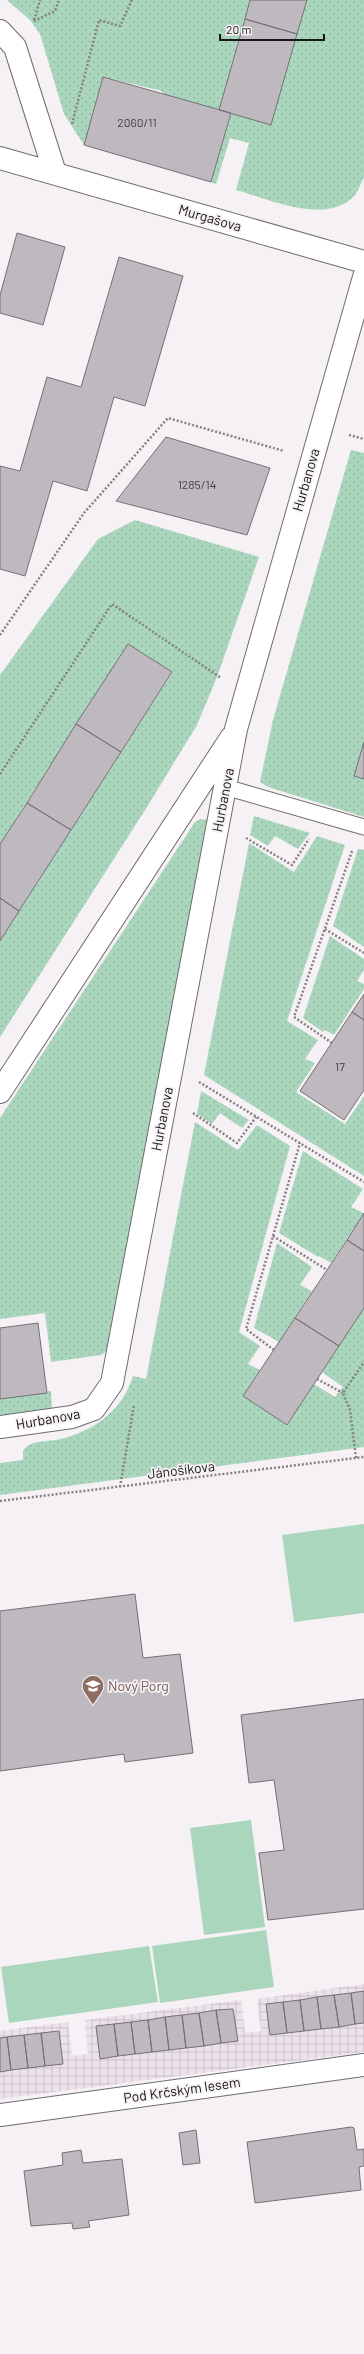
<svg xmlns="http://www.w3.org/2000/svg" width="364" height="2354" font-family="Barlow,sans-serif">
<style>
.industrial{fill:url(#industrial-grid)}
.grass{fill:url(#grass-dots)}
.green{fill:#aad6bd}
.building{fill:#beb9be;stroke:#747074}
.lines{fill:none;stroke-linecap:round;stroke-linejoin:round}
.service-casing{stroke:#6f6b6f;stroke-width:17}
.minor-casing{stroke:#6f6b6f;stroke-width:24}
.path{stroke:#848083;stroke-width:2.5;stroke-dasharray:2 2;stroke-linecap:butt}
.service{stroke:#fff;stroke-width:15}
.minor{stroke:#fff;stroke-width:22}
.labels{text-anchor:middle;stroke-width:3.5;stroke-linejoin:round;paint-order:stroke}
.number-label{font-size:12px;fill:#423f42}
.street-label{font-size:14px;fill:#181618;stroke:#f6f1f5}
.education-label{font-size:14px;fill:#785e54;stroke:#f6f1f5;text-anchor:start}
</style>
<defs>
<pattern id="industrial-grid" width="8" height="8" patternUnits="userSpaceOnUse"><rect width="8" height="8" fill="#ede2ec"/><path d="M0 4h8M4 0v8" fill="none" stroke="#cac1ca"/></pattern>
<pattern id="grass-dots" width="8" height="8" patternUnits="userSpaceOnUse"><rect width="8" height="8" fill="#aad6bd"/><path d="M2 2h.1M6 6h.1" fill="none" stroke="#92b7a2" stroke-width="1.8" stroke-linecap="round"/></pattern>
</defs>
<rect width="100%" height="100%" fill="#f6f1f5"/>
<path class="industrial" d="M364 1984V2052L0 2099V2031L68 2022 72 2056 88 2054 85 2020 241 2000 245 2033 261 2031 257 1999Z"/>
<path class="grass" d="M7 0H250L219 110 162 94V91L103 77 84 145 64 114 40 34 30 20Z
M307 0H364V177C361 183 358 192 354 196 325 226 269 199 236 190L249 143 230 138 216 184 211 182 231 113Z
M351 450 364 453V742L354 776 364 779V817L268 787 260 782 273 720Z
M135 520 259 557 217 677 197 725 147 807 0 1037V941L172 673 128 644 0 844V675L98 539Z
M254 816 310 833 298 849 275 836 268 846 250 835Z
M200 819 210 820 108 1350 101 1355 51 1362 45 1313 0 1319V1118L195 822Z
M317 836 345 845 287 1021 318 1040 305 1059 315 1063 296 1092 345 1124 364 1096V1176L204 1075 249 843 294 872Z
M358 849 364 850V947L333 926Z
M330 936 364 959V970L357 981 364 984V989L334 1035 325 1030 323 1032 303 1018Z
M201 1091 249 1120 242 1128 220 1113 212 1124 197 1114Z
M195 1122 238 1150 257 1125 290 1146 239 1332 260 1346 248 1364 260 1370 243 1396 287 1425 314 1384 335 1397 343 1387 322 1372 364 1308V1447L0 1495V1463L23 1460V1451C30 1440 44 1442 56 1440 91 1433 122 1412 133 1376L146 1379Z
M303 1151 363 1189 351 1207 364 1213 331 1263 319 1256 318 1257 279 1233Z
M277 1243 312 1267 300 1285 312 1291 279 1342 254 1328Z
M47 1391H51L52 1410 0 1420V1399Z"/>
<path class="green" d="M364 1524V1613L294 1622 282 1535Z
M251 1820 265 1927 204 1935 190 1828Z
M266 1930 274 1987 160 2003 152 1946Z
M149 1946 158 2002 9 2023 1 1967Z"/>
<path class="building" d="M250 0H307L297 34 245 19Z
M245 19 297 34 271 125 219 110Z
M103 77 231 113 211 182 84 145Z
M17 233 65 247 43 325 0 313V295Z
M119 257 183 276 145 406 114 397 87 491 53 481 25 576 0 569V466L20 471 47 377 81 387Z
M166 437 270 468 247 535 116 501Z
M128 644 172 672 121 752 76 724Z
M76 724 121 752 71 830 27 803Z
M364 742V779L354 776Z
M27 803 71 830 19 911 0 898V844Z
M0 898 19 911 0 941Z
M364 994V1020L352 1012Z
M352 1012 364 1020V1090L344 1120 300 1091Z
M364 1213V1251L347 1240Z
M347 1240 364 1251V1308L339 1346 295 1318Z
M295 1318 339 1346 287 1425 243 1396Z
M38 1323 47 1393 0 1399V1328Z
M135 1594 143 1658 180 1654 193 1753 125 1762 124 1754 0 1771V1611Z
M364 1699V1909L268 1920 259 1853 284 1850 274 1780 249 1783 241 1715Z
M364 1991V2023L355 2024 351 1993Z
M351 1993 355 2024 339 2027 334 1995Z
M334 1995 339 2027 321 2029 317 1997Z
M317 1997 321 2029 304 2031 300 2000Z
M300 2000 304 2031 287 2033 283 2002Z
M283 2002 287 2033 270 2035 266 2004Z
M233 2009 238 2041 221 2043 216 2010Z
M216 2010 221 2043 204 2046 199 2013Z
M199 2013 204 2046 186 2048 182 2015Z
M182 2015 186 2048 169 2050 165 2017Z
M165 2017 169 2050 152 2052 148 2020Z
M148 2020 152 2052 135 2054 131 2022Z
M131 2022 135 2054 118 2056 114 2024Z
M114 2024 118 2056 100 2059 96 2026Z
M59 2031 63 2064 45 2066 41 2033Z
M41 2033 45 2066 28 2068 24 2035Z
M24 2035 28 2068 11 2070 7 2037Z
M7 2037 11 2070 0 2072V2038Z
M351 2127 354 2128 357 2150 364 2149V2166L359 2167 361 2190 255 2203 247 2142Z
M196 2130 200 2163 183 2165 179 2133Z
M81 2150 83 2163 122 2159 129 2215 88 2221 90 2227 73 2229 72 2223 31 2226 24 2171 63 2165 62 2153Z"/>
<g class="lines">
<g class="service-casing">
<path id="service" d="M225 787 364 827"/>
</g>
<g class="minor-casing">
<path id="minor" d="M0 31 15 47 55 173
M0 158 364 262
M0 1092 231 738
M0 1427 72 1417 94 1409 112 1383 236 729 364 277
M0 2115 364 2065"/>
</g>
<path class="path" d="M34 20 40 0
M34 21 55 11 59 0
M72 124 99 20 120 26 132 0
M349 435 364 439
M0 635 84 513 168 418 284 451
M0 774 112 604 221 678
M246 838 292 865 309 839
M325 929 364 953
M332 1043 294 1017 352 851
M199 1082 364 1182
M193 1113 237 1143 256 1117
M273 1236 327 1270
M274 1350 246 1329 300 1143
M317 1379 343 1393
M356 1458 350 1410 343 1393 364 1362
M120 1487 134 1405
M0 1501 364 1457"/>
<use href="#service" class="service"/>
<use href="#minor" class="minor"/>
</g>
<defs>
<g id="school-pin" transform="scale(1.15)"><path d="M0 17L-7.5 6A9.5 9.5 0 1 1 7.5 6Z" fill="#8d6e63" stroke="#f6f1f5"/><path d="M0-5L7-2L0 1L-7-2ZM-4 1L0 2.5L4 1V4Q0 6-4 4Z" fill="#fff"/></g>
</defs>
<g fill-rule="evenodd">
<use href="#school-pin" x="93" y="1686"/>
</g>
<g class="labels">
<g class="number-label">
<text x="137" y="127">2060/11</text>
<text x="197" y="489">1285/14</text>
<text x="340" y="1071">17</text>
</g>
<g class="street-label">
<text transform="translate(210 218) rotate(16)" y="5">Murgašova</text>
<text transform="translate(306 480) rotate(-74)" y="5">Hurbanova</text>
<text transform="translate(223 800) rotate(-79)" y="5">Hurbanova</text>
<text transform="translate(162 1119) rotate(-79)" y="5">Hurbanova</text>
<text transform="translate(48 1419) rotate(-10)" y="5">Hurbanova</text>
<text transform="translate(181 1470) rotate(-7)" y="5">Jánošíkova</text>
<text transform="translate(182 2090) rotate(-8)" y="5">Pod Krčským lesem</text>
</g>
<g class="education-label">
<text x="108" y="1691">Nový Porg</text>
</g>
</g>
<path d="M220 34v6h104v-6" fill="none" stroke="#181618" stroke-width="2"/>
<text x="226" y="34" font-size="12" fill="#181618" stroke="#f6f1f5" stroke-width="3" paint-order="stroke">20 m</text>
</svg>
